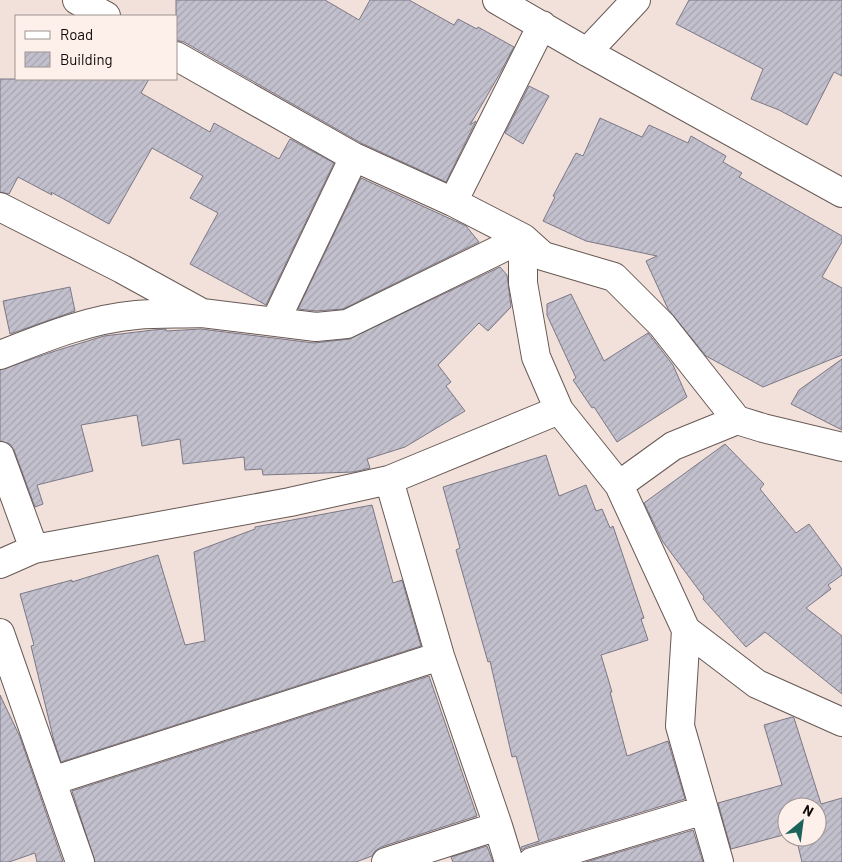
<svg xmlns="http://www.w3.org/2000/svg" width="842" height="862" font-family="Barlow,sans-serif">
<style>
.building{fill:url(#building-hatch);stroke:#7b7885}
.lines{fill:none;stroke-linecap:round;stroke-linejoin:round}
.minor-casing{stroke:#685954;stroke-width:30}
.minor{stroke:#fff;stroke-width:28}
</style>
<defs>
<pattern id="building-hatch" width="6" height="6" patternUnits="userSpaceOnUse" patternTransform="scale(1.25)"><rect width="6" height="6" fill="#c3c0ce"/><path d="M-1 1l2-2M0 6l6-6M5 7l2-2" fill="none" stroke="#a6a4af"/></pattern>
</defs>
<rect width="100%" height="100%" fill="#f2e1db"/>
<path class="building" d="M176 0H325L359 20 370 0H409L454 25 458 19 477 29 478 27 514 47 499 75 470 125 476 121 446 182 361 143 184 42 176 40Z
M689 0H842V76L834 72 807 125 779 110 751 99 763 69 676 24Z
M0 79H149L141 93 210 132 214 123 279 159 290 139 334 163 266 305 190 264 218 213 190 198 203 176 152 148 109 224 51 192 52 195 18 177 9 194 0 192Z
M529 86 549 96 523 144 505 133Z
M600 118 642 137 649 125 688 143 691 136 726 156 723 162 742 173 739 177 842 236V242L822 277 842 288V355L763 387 706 356 668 309 646 261 657 256 586 241 543 221 555 197 553 196 576 153 583 156Z
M361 178 466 226 479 242 343 309 316 311 298 309Z
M500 267 507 275 511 307 488 331 479 323 438 365 451 382 446 386 465 411 405 447 367 459 370 468 354 472 263 475 262 469 245 470 244 457 183 464 180 439 142 446 137 415 81 425 93 471 37 485 43 504 35 507 14 450 10 444 0 441V370L55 351 104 336 153 330 166 329V331L201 329 314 343 349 339Z
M70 287 75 311 10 334 3 301Z
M571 294 604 361 648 333 673 365 687 397 617 442 594 407 592 408 573 380 576 378 547 315V304Z
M842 359V430L791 404 799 390Z
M725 444 764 484 760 489 796 533 809 524 842 569V575L828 585 831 589 806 608 842 636V694L765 632 746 647 703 599 704 597 663 542 644 503Z
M546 455 559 496 586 485 596 511 602 509 610 528 613 526 644 618 641 619 648 640 601 655 612 692H610L627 756 668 741 685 799 527 847 522 850 521 847 539 841 516 756 512 757 490 661 488 662 456 550 460 548 443 487Z
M372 505 393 583 402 580 421 646 61 762 54 741 31 646 34 645 20 594 72 580V582L158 555 185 645 205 641 194 552 255 529V527Z
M429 676 477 816 381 847 375 851 372 856 356 862H95L72 791Z
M0 695 20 737 63 862H37L35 853 9 862H0Z
M792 717 794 718 821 804 842 798V862H802L796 837H817V807H787V834L731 849 718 803 782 785 764 725Z
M693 830 703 862H586Z
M487 846 493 862H453L451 857Z"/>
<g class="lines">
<g class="minor-casing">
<path id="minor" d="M77 0 106 16
M497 0 587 52 842 193
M587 52 636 0
M176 56 354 157 453 202 523 238V283L536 357 559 410 619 485 686 630 757 684 842 722
M453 202 542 25
M0 207 122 269 202 313C180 314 158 313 136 315 89 319 43 338 0 355
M202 313 316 327 347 324 523 238 543 256 614 277 662 325 737 420
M275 322 354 157
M0 456 34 549
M389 480 440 656 498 826 509 862
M619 485 673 446 737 420 763 428 842 447
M0 564 34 549 290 502 389 480 559 410
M686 630 680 726 719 862
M0 633 80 862
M52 781 440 656
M386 862 498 826
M532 862 704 810"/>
</g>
<use href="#minor" class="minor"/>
</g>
<rect x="15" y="15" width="162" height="65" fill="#fdefea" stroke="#9e9390"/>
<rect x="25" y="31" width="25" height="8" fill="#ffffff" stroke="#9e9390"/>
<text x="60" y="40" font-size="15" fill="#0f0a08">Road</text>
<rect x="25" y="52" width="25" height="15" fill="url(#building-hatch)" stroke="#9e9390"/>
<text x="60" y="65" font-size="15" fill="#0f0a08">Building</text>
<g transform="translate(802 822) rotate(29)"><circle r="24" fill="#fdefea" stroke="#9e9390"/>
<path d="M0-4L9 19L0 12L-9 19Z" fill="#1a6359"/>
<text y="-8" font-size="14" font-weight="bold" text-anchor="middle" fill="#0f0a08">N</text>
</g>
</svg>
